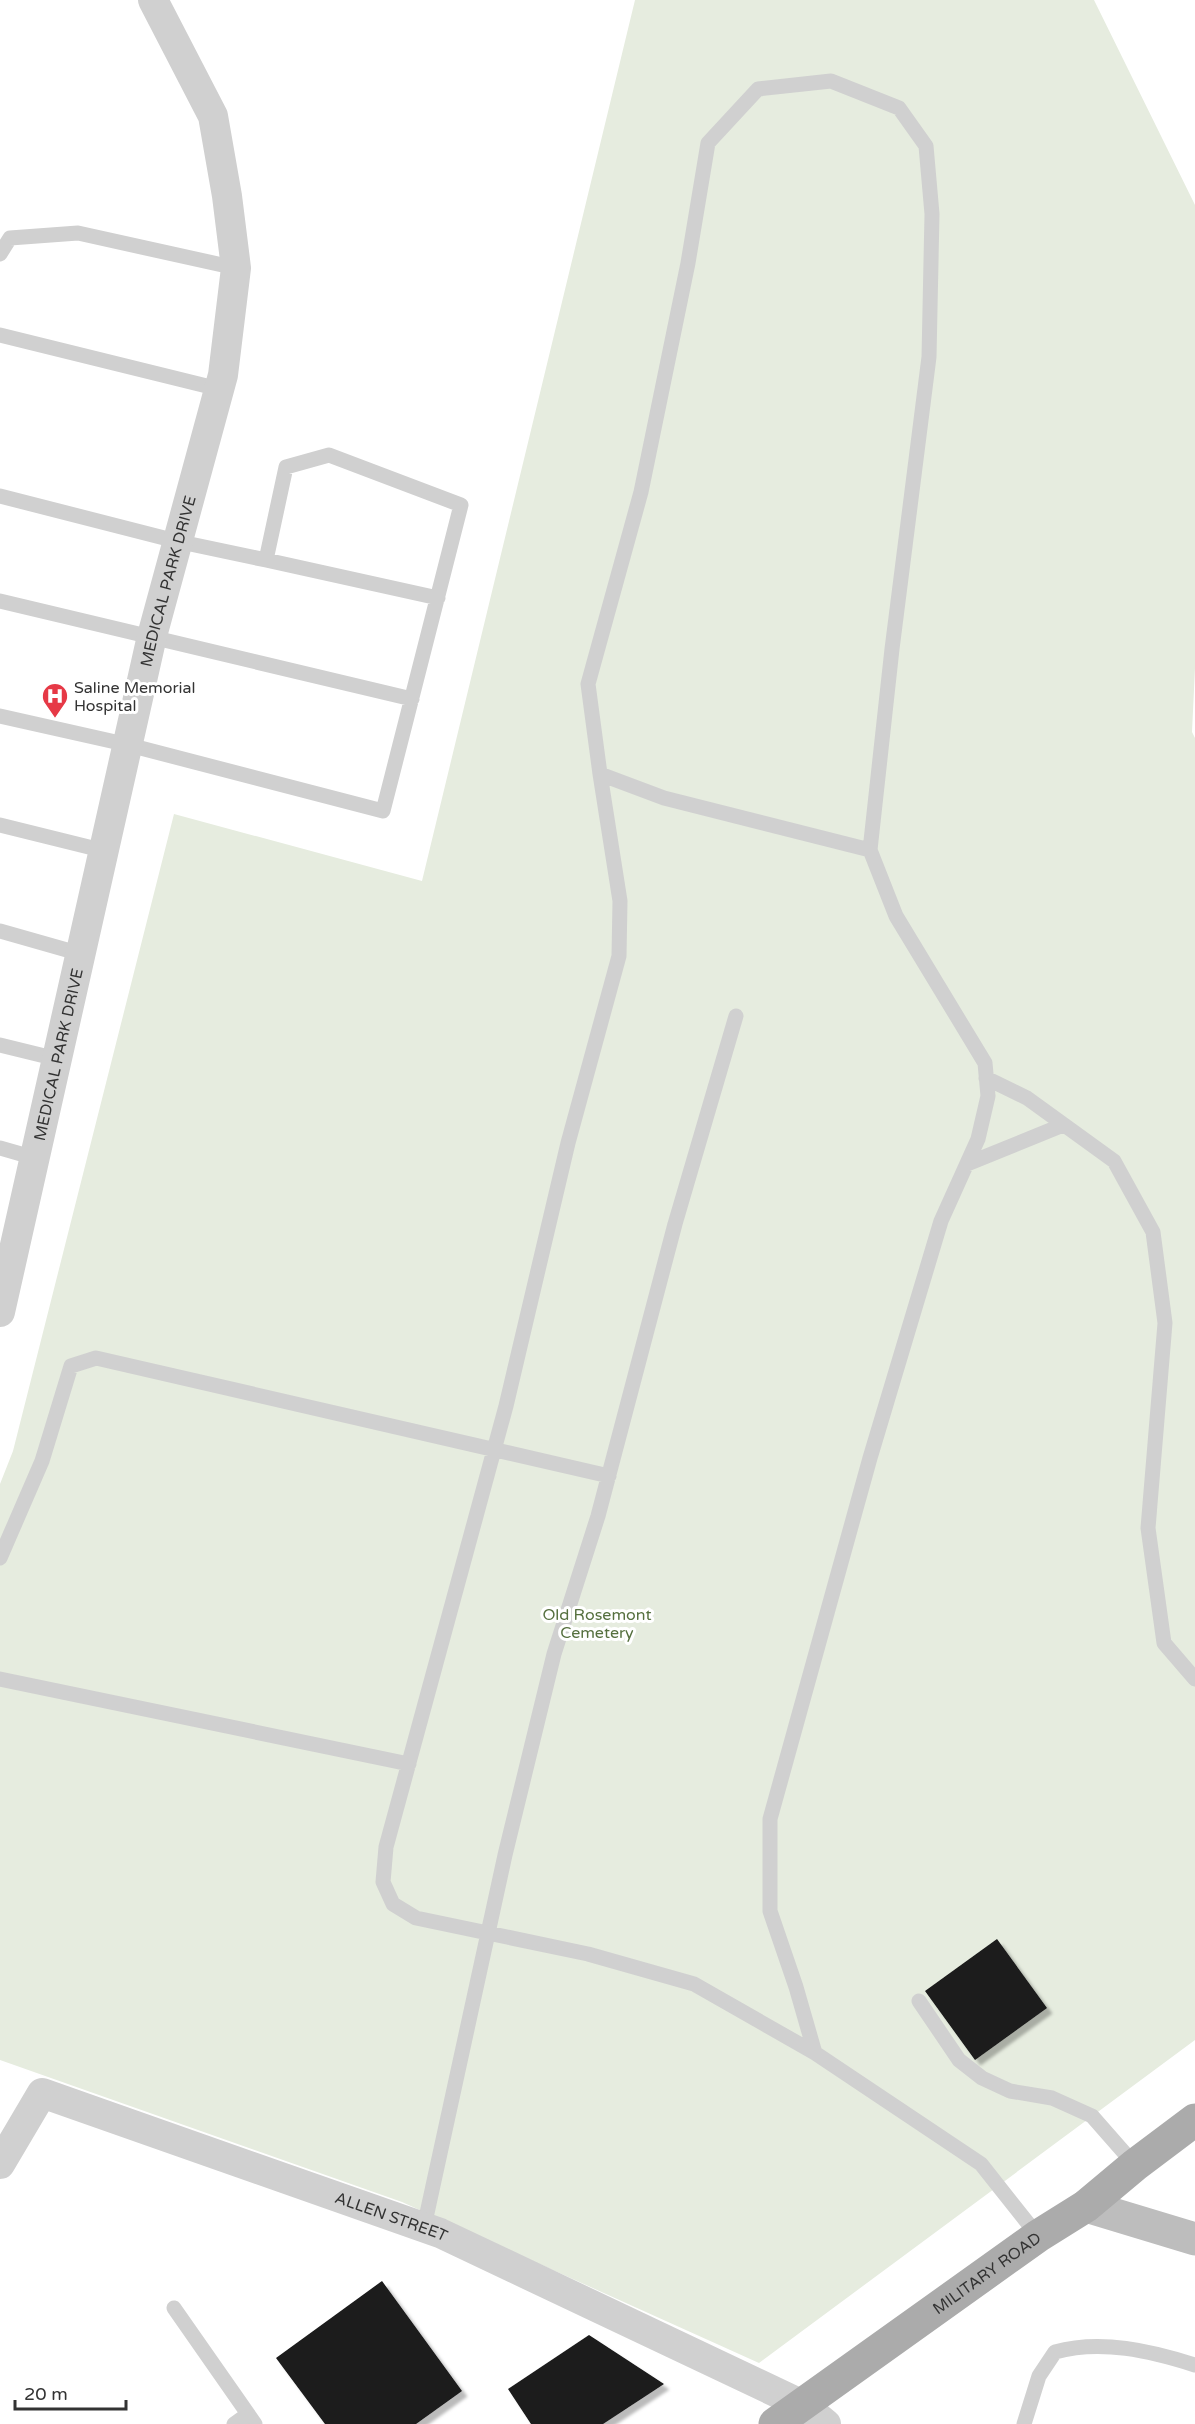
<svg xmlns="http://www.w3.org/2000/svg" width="1195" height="2424" font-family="'Varela Round',sans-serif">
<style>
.green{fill:#e6ecdf}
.building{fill:#1a1a1a;filter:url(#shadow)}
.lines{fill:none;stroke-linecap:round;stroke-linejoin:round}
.service{stroke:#d0d0d0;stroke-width:15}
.minor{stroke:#d0d0d0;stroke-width:30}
.secondary{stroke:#bdbdbd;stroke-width:33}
.primary{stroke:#ababab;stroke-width:33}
.labels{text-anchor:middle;stroke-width:6;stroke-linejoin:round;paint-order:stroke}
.street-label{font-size:16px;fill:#333;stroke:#fff}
.poi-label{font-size:16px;fill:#333;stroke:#fff;text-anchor:start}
.park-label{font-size:16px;fill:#56703f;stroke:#fff}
</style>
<defs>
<filter id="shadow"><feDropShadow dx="5.5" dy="5.5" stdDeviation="1.5" flood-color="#0004"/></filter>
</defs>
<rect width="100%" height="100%" fill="#fff"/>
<path class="green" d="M635 0H1094L1195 205V668L1192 732 1195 738V2040L759 2363 402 2202 0 2060V1484L13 1451 174 814 422 881Z"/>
<path class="building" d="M997 1939 1047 2008 975 2060 925 1991Z
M382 2281 462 2391 416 2424H325L276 2358Z
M589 2335 664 2384 603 2424H531L508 2389Z"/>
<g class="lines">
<path class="service" d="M0 254 10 238 78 233 236 268
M0 335 219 389
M0 496 176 541 266 560 286 467 329 455 461 505 383 811 129 745 0 716
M266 560 438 598
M0 601 412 699
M600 774 620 901 619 956 568 1143 506 1406 386 1847 383 1882 393 1904 416 1918 588 1954 694 1984 815 2053
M0 825 105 851
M870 850 664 798 600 774 588 684 641 492 688 263 708 143 758 89 831 81 899 108 926 146 932 214 929 357 892 649 870 850 896 916 985 1063 988 1096 978 1139 941 1221 870 1458 770 1819V1911L796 1987 815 2053 981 2164 1038 2236
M0 931 81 954
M0 1045 57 1059
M986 1078 1027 1098 1114 1161 1153 1232 1165 1323 1148 1528 1164 1643 1195 1679
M0 1148 35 1158
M967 1164 1063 1125
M0 1558 42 1461 71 1366 96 1358 609 1476
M0 1679 409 1764
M919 2001 959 2060 982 2078 1010 2091 1052 2098 1092 2116 1135 2165
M424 2227 505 1855 554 1654 598 1516 675 1224 736 1016
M174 2308 255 2424
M234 2424 248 2414
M1024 2424 1039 2376 1055 2352C1101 2339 1151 2351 1195 2365"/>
<g class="minor">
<path id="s1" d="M0 1312 152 636 223 375 236 268 227 196 213 116 153 0"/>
<path id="s2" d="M0 2164 42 2093 440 2233 803 2405 826 2424"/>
</g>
<path class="secondary" d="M1086 2206 1195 2239"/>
<path class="primary" id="s3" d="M775 2424 1038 2236 1086 2206 1135 2165 1195 2120"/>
</g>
<defs>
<g id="hospital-pin" transform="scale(1.35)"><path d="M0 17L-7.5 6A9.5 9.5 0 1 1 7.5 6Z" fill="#e63946" stroke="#fff"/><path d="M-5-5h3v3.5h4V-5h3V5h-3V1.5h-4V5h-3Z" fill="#fff"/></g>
</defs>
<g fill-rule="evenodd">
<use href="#hospital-pin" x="55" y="696"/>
</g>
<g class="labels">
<g class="street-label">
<text dy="6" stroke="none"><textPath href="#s1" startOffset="750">MEDICAL PARK DRIVE</textPath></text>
<text dy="6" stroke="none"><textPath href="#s1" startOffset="264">MEDICAL PARK DRIVE</textPath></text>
<text dy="6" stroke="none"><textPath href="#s2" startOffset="453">ALLEN STREET</textPath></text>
<text dy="6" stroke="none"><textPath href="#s3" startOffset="260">MILITARY ROAD</textPath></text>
</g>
<g class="poi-label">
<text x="74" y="693">Saline Memorial<tspan x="74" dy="18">Hospital</tspan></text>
</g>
<g class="park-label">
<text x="597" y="1620">Old Rosemont<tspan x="597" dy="18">Cemetery</tspan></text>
</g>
</g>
<path d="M15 2400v9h111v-9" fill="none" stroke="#333333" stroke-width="3"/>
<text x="24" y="2400" font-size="18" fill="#333333" stroke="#ffffff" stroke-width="4.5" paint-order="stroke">20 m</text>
</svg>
